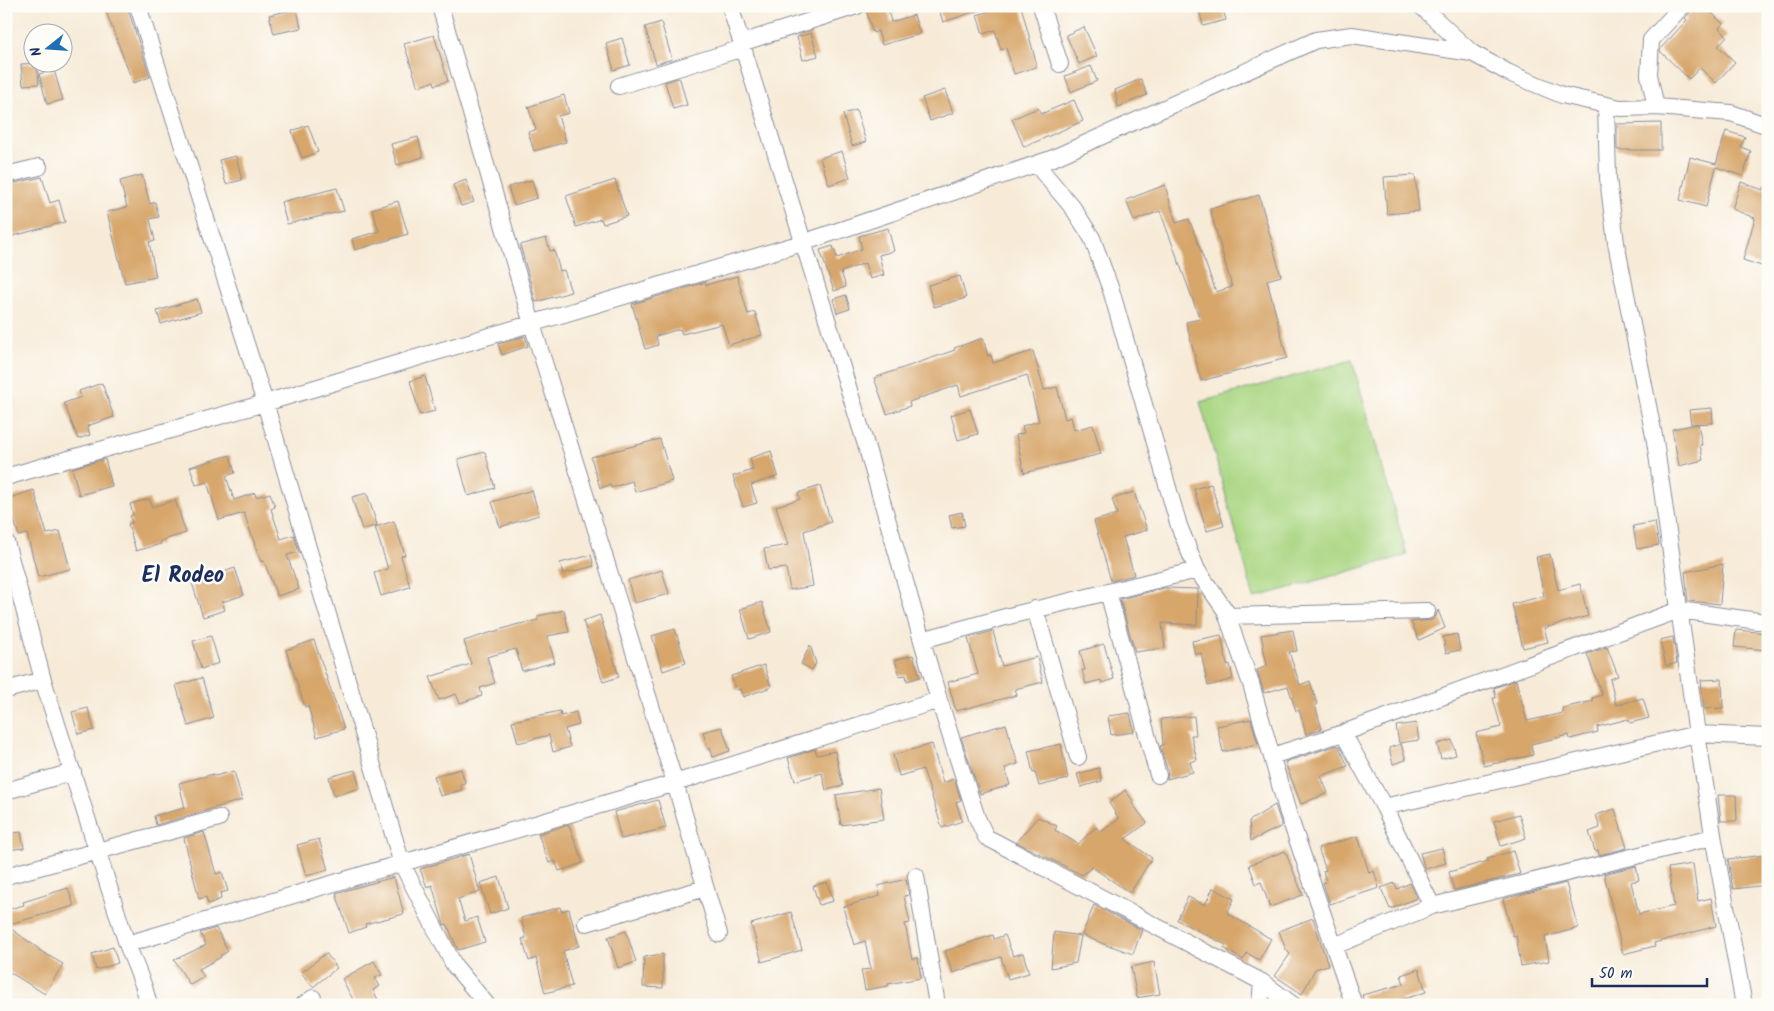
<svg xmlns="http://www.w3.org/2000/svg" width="1774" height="1011" font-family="Kalam,sans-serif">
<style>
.green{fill:#abd784;stroke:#638371}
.building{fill:#d7a66b}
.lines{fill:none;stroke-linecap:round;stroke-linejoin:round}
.minor-casing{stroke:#898d9b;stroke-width:18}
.minor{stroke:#fff;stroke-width:16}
.labels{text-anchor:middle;stroke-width:5;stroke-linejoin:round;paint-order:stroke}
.district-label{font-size:22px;font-weight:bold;fill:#1b2f5e;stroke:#fdfcf7}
</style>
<rect width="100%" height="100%" fill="#fdfcf7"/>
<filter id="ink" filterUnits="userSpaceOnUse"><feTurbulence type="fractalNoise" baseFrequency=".02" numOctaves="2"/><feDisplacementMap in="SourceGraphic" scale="10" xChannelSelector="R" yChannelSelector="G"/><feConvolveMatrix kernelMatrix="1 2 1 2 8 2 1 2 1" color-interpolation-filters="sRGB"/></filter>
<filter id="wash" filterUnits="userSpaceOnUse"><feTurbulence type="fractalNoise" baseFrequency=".0096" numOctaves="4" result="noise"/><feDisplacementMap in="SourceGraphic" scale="20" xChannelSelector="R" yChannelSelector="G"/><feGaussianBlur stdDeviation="1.12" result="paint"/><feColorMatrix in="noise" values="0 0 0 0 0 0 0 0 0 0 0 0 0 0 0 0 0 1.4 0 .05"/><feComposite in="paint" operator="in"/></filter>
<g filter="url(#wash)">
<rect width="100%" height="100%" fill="#f7ebd8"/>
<path class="green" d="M1352 360 1407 555 1254 598 1200 402Z"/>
<g id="blocks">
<path class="building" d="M104 6H127L150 77 133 83Z
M878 6H887L891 22 914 15 920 34 882 45 878 31 873 33 866 10Z
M938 6H982L983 9 943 22Z
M1005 6H1021L1036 62V67L1014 74 1006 48 1001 50 995 30 983 34 977 15Z
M1198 6H1222L1226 20 1203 26Z
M1692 6H1705L1723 24 1719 28 1727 36 1718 46 1735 62 1716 83 1700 68 1689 79 1660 51 1661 48 1687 20 1685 18 1690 12Z
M297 9 301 28 274 34 269 15Z
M661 22 672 59 656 64 645 27Z
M1084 27 1097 56 1079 64 1066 35Z
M811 33 818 56 803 60 797 37Z
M434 35 448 81 435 85 434 81 418 87 404 44Z
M622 38 630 65 614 70 606 43Z
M37 63 39 84 23 85 21 64Z
M1091 66 1097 81 1071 92 1065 76Z
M54 70 63 100 47 104 39 74Z
M678 78 680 79 687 105 673 109 665 82Z
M1141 79 1147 95 1118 107 1115 90Z
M945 90 953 113 930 121 922 98Z
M564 95 569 113 558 116 566 142 534 151 528 132 536 130 528 107Z
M1074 100 1083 121 1024 147 1012 119 1038 108 1041 114Z
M856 110 866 142 852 146 843 114Z
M1661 123V150H1617V124Z
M308 125 318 152 302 158 292 131Z
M1726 131 1745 137 1741 147 1751 151 1743 176 1716 167 1706 207 1680 200 1690 157 1716 164Z
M418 137 423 157 397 165 391 144Z
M842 151 850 178 829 185 820 158Z
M236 156 242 180 226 184 219 160Z
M142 175 150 204 155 202 159 217 150 219 155 241 149 242 156 277 125 283 107 212 127 207 120 181Z
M1415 175 1419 211 1387 214 1384 177Z
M42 177 50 203 59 200 65 222 6 238V185Z
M466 180 474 202 461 206 453 185Z
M532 180 537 198 514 205 508 187Z
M615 180 627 216 603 224 601 219 576 227 566 196Z
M1741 182 1763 190 1764 187 1768 188V268L1743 260 1755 218 1732 209Z
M1165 185 1176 223 1189 219 1216 292 1232 287 1210 209 1259 195 1281 276 1267 280 1287 358 1201 381 1186 322 1200 319 1160 211 1134 221 1126 200Z
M337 188 344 211 287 224 281 202Z
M398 201 408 234 355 250 352 239 379 231 372 209Z
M888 228 894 251 879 255 884 275 870 279 865 263 841 272 846 287 834 291 820 250 833 246 837 258 862 249 859 236Z
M546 238 550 251 554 250 560 271 564 270 571 292 536 302 520 245Z
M737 276 748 314 755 312 762 335 729 345 722 324 682 334 680 329 656 336 658 345 645 349 632 304 703 283 705 282 706 285Z
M960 276 966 298 934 307 928 285Z
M846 295 850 309 837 313 833 299Z
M197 299 201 312 161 324 157 311Z
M525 336 528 346 502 355 498 344Z
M983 338 988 356 991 355 993 363 1033 351 1044 390 1057 387 1065 419 1071 417 1074 430 1093 425 1101 454 1024 473 1016 435 1024 433 1022 426 1039 421 1027 375 961 396 958 385 909 402 910 406 887 414 874 378 955 350 954 348Z
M425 376 435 411 420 415 410 381Z
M102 383 114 417 87 426 90 435 78 439 64 403 81 397 79 391Z
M1712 408 1713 423 1691 424 1689 410Z
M970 409 978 434 958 440 951 415Z
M1698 424 1702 445H1700L1703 460 1679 466 1672 429Z
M660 439 672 481 635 492 632 481 611 488 610 485 600 488 591 457Z
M771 451 778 476 751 485 757 503 743 507 733 476 753 470 750 458Z
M485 452 495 488 468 496 458 459Z
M230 455 235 473 226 476 234 500 255 493 256 497 270 493 275 507 271 509 281 539 294 535 299 552 287 555 299 589 277 596 264 561 261 562 244 513 219 520 207 482 196 485 190 467Z
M105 459 112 486 79 495 72 468Z
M1211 484 1224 526 1207 531 1194 489Z
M820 486 831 522 804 531 813 586 790 590 786 568 768 570 764 549 788 545 776 506 800 499 798 493Z
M34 490 47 534 60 531 70 569 38 577 27 534 19 536 7 499Z
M532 490 539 515 500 527 492 502Z
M1134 492 1147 530 1123 537 1134 575 1111 581 1094 521 1117 514 1112 499Z
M367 493 377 525 362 530 352 497Z
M149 499 152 507 175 500 186 533 160 541 161 544 136 551 128 524 132 523 130 516 133 515 130 504Z
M962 512 965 526 952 528 949 515Z
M394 521 405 555 401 556 410 587 381 596 374 573 388 569 375 527Z
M1655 522 1659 545 1637 549 1633 526Z
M1550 554 1558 590 1580 584 1588 616 1544 628 1548 642 1523 648 1512 604 1544 596 1536 557Z
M591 555 594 566 563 574 560 563Z
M1723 564 1720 604 1688 601 1685 572Z
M235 568 244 595 222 602 225 610 203 617 192 583Z
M662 570 669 594 634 603 628 580Z
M1164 588 1198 589 1197 625 1162 623 1165 648 1135 652 1120 599Z
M762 602 771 632 749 639 740 609Z
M564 610 569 632 547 636 555 662 522 671 516 649 487 657 495 683 480 688 482 696 460 703 456 694 439 700 430 677 471 664 464 641 515 625 538 620V616Z
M1438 610 1445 628 1419 640 1411 622 1432 620 1436 616Z
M600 615 619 677 603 682 583 621Z
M675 629 686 663 663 671 652 636Z
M1293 630 1297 651 1289 652 1300 685 1310 681 1317 704 1315 705 1322 729 1306 734 1299 710 1296 711 1288 686 1264 693 1257 670 1267 666 1261 635Z
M1736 630 1768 633 1767 650 1734 647Z
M993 631 1002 666 1037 657 1043 682 1015 689 1017 695 956 711 948 682 978 674 968 638Z
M1457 634 1460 650 1446 653 1443 637Z
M1221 635 1227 665 1230 664 1233 679 1208 686 1201 653 1195 654 1192 641Z
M211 636 219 663 201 669 193 641Z
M1673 637 1677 663 1666 666 1660 640Z
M314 640 344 729 317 737 308 706 305 707 286 650Z
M1104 644 1114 679 1102 683 1101 680 1086 684 1082 670H1085L1080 651Z
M810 645 816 663 812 670 801 664Z
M1607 647 1618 676 1610 679 1616 705 1643 698 1649 718 1630 723 1628 719 1597 727 1598 732 1570 739 1569 735 1531 744 1533 755 1484 766 1476 733 1501 727 1493 698H1496L1494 688 1516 680 1527 721 1563 713 1562 708 1593 701 1592 698 1602 695 1587 654Z
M913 655 920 677 907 681 906 675 900 676 895 660Z
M764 665 771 687 743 697 740 689 736 690 731 676Z
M202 678 214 718 188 726 176 685Z
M1722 679 1723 708 1704 709 1701 680Z
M88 708 94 730 78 734 72 712Z
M560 711 561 716 576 712 579 725 565 729 570 747 553 752 549 735 518 743 512 721Z
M1130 713 1134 732 1111 735 1108 716Z
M1194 716 1196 735H1191L1197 760 1190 762 1193 772 1167 779 1168 772 1160 746 1163 745 1161 719Z
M1251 719 1258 744 1223 752 1217 726Z
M1416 723 1419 740 1399 743 1396 726Z
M1006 724 1018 764 1005 768 1010 785 980 794 961 737Z
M722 727 730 751 713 757 710 748 708 749 703 732Z
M1452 740 1456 755 1441 759 1437 744Z
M932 744 943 783 954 779 961 800 956 802 962 821 942 828 923 769 899 776 893 755Z
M1061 744 1068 779 1039 786 1035 772 1033 773 1028 751Z
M1401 744 1406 760 1393 764 1389 748Z
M1338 745 1348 766 1321 776 1328 793 1301 804 1285 762Z
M815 749 817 755 835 751 843 786 826 790 822 773 795 781 788 758Z
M1099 768 1102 781 1081 787 1077 774Z
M461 769 465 783 460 784 462 790 440 796 434 776Z
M355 770 360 788 334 796 329 777Z
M234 771 242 800 156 825 154 816 185 808 179 783 214 774 215 776Z
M879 788 884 819 841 825 836 795Z
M1125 790 1134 802 1132 803 1147 823 1125 839 1152 858 1130 893 1092 867 1082 875 1016 842 1038 817 1057 826 1055 830 1078 844 1096 827 1101 832 1119 819 1109 803Z
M1718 795H1736L1737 821H1721Z
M658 800 666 828 621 839 614 812Z
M1275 805 1282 826 1251 841 1249 821Z
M1615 809 1627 848 1599 855 1598 850 1595 851 1589 832 1600 828 1596 815Z
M1519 814 1526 838 1501 846 1494 821Z
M569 825 583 863 559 871 555 861 549 863 538 834Z
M21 832 24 848 6 850V834Z
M204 832 216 874 222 872 228 891 220 893 221 899 208 904 206 897 199 899 184 838Z
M1358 836 1369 873 1374 871 1379 888 1330 904 1323 883 1326 882 1323 871 1326 870 1318 848Z
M319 839 328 870 306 876 297 845Z
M1442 848 1446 863 1425 869 1420 853Z
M1285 851 1303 895 1270 907 1261 882 1256 884 1249 865Z
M1513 851 1520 874 1454 890 1449 872 1488 861 1487 859Z
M469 854 480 892 458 899 465 921 477 917 485 942 458 950 447 924 444 925 432 885 427 887 420 869Z
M1766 855 1768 885 1733 889 1728 859Z
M1693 864 1698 901 1711 898 1716 926 1654 943 1655 946 1623 954 1604 874 1636 866 1639 880 1631 882 1639 914 1674 906 1668 868Z
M394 877 404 914 365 924 366 927 349 933 336 893Z
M499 877 508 908 490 914 480 883Z
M906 879 909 895 904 896 910 923 905 924 912 959 918 958 921 978 888 984V986L865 990 861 970 871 969 865 941 854 945 843 907 880 896 878 886Z
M827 882 833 901 819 905 813 886Z
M1395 883 1397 889 1410 883 1417 898 1390 909 1381 888Z
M1566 883 1578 928 1545 937 1549 961 1521 966 1516 935 1513 936 1503 899Z
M68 888 74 906 6 925 39 949V950L63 964 45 994 6 970V910L24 905 23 902Z
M1213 888 1234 899 1227 913 1271 939 1259 960 1247 953 1243 960 1224 948 1226 945 1177 920 1188 897 1205 905Z
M1094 905 1142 930 1133 954 1111 946V947L1082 935Z
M560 907 561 911 569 909 579 946 563 951 572 986 545 993 536 958 529 961 522 939 526 938 521 918Z
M791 912 802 950 762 962 751 924Z
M1313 918 1328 965 1315 969 1302 994 1275 976 1290 954 1286 950 1279 931Z
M216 928 228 951 220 956 221 957 199 969 204 977 190 985 174 960 206 945 200 933Z
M626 931 636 962 618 968 608 937Z
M1054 932 1081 936 1076 963 1051 968Z
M993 935 994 939 1005 935 1013 956 1023 953 1029 973 1008 979 1001 957 953 973 945 951Z
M113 947 118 963 96 970 92 954Z
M326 953 337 968 313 987 301 973Z
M663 954V988L643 987 644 957Z
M374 961 382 975 375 978 380 986 373 990 381 1005H356L342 979Z
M1154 962 1160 994 1137 998 1131 967Z
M1419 969 1426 992 1401 1000 1402 1005H1365L1362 995 1404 984 1401 975Z"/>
</g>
</g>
<g filter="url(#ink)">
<use href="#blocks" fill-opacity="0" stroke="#898d9b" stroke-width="1"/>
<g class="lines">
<g class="minor-casing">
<path id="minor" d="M138 6 265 403 402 864 454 965 487 1005
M440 6 532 324 675 783 719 934
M730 6 866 445 939 700 977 818 986 837 1262 982 1293 1005
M1041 6 1060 64
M1421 6 1472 53 1509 73 1562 95 1620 108 1656 107 1731 113 1768 126
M741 43 857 6
M619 86 743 48
M1606 105 1608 178 1616 243 1655 441 1697 734 1714 841 1744 1005
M1656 107 1649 75 1651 40 1682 6
M1036 164 1073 208 1092 238 1111 290 1179 526 1197 570 1225 610 1251 684 1288 813 1354 1005
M6 175 39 167
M6 477 265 403 802 243 1051 159 1316 40 1352 35 1472 53
M6 542 43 680 127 944 144 987 149 1005
M1108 592 1197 570
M1035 609 1078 757
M1227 616 1427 611
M922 640 1009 616 1108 592 1158 775
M6 690 43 680
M1343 733 1384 807 1432 906
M1272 756 1343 733 1679 610 1758 621
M6 791 73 772
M1384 807 1697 734 1768 737
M6 876 219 818
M916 876 937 1005
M586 923 705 888
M127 944 675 783 939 700
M1334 946 1432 906 1713 837
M303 1005 313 998
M1260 1005 1262 982"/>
</g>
<use href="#minor" class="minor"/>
</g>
</g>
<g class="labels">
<g class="district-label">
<text x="183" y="582">El Rodeo</text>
</g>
</g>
<rect width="1774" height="1011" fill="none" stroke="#fdfcf7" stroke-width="25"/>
<g transform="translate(48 48) rotate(253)"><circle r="24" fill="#fdfcf7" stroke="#a3aaba"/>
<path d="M0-4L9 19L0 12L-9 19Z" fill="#1f6fb2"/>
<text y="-8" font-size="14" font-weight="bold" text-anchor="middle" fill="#1b2f5e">N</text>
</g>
<path d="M1592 978v8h115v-8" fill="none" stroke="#1b2f5e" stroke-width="2.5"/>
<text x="1599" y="978" font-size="15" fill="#1b2f5e" stroke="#fdfcf7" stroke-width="4" paint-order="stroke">50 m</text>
</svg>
